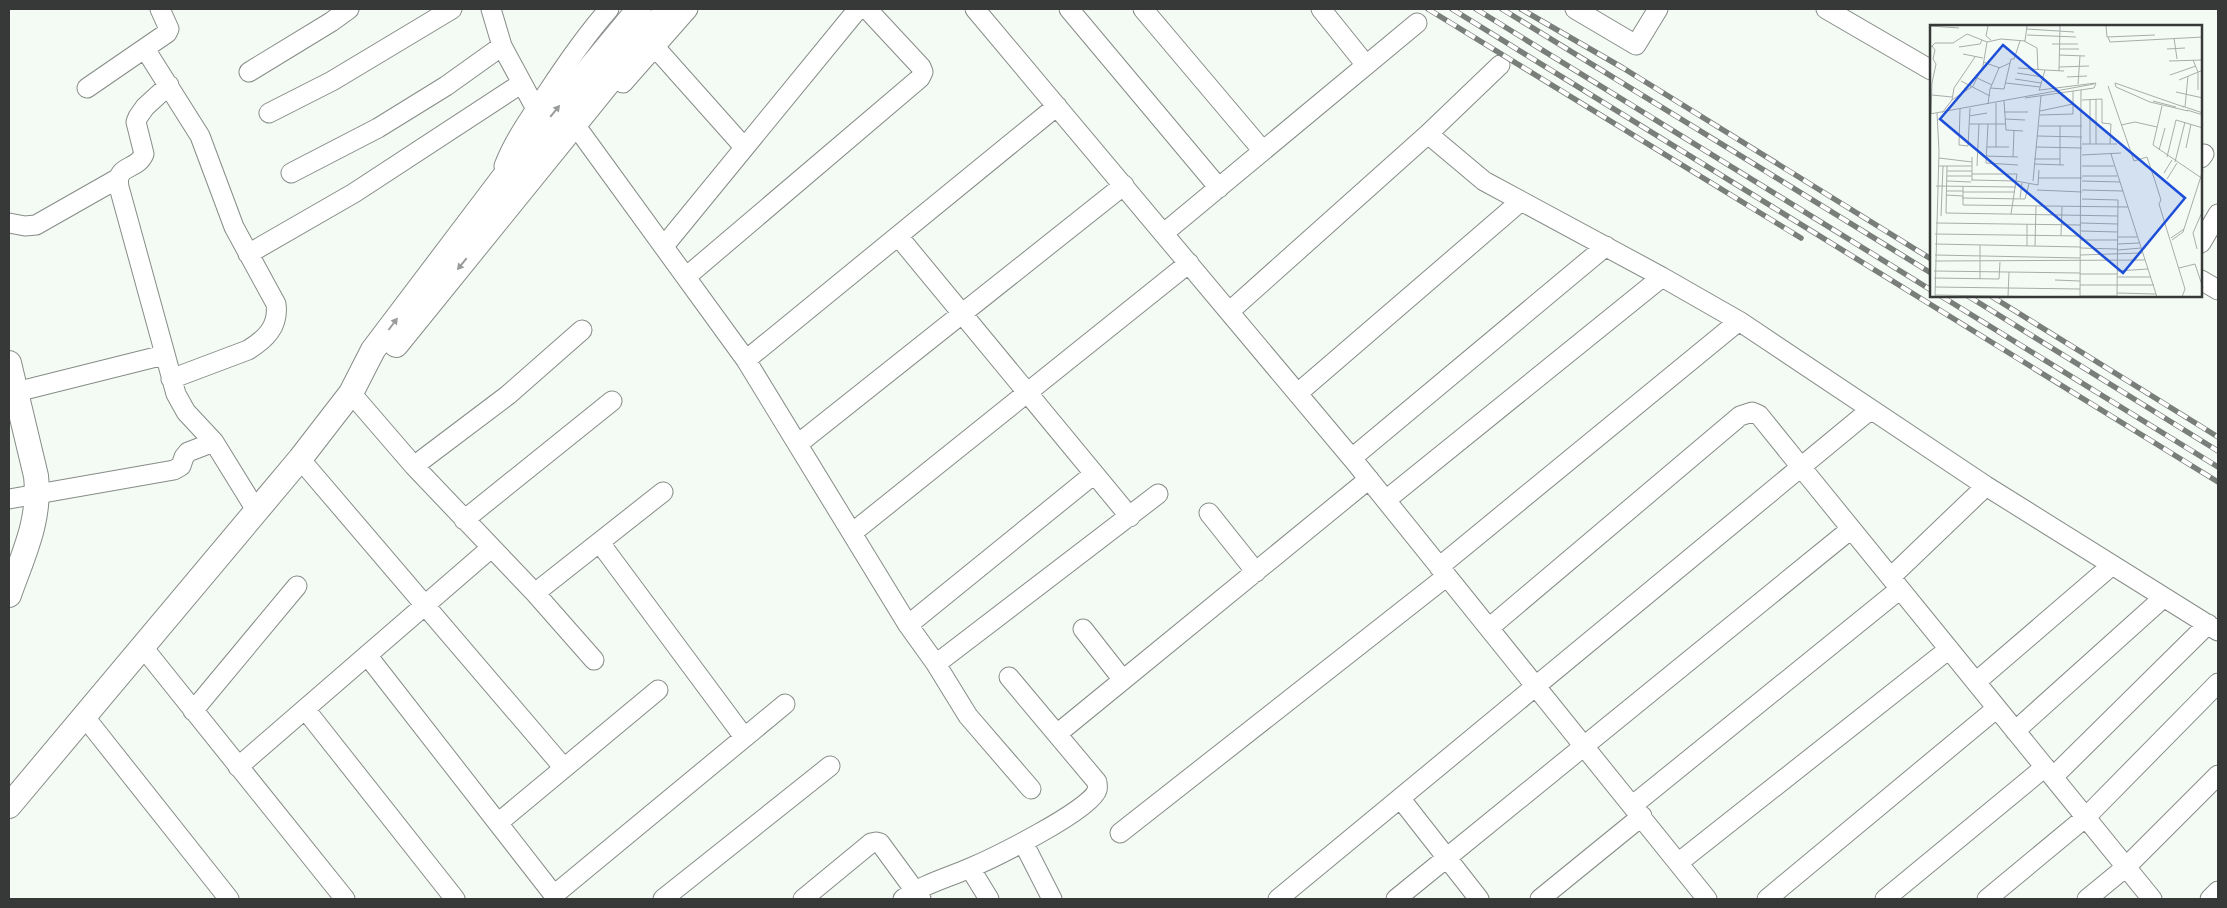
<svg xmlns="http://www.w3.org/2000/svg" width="2227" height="908" font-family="'Golos Text',sans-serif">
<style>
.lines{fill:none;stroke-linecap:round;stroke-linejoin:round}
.minor-casing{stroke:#868c87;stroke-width:21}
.tertiary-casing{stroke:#868c87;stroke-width:26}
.minor{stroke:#fff;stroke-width:19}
.tertiary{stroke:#fff;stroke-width:24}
.rail-casing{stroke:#7a7e7b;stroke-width:5.5}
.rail{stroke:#fff;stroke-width:4;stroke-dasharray:11;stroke-linecap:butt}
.oneway{fill:#9a9c9b}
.inset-road{fill:none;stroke:#a8ada9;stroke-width:1}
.view{fill:#1d4ed8;fill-opacity:0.15;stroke:#1d4ed8;stroke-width:2.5}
.inset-edge{fill:none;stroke:#363937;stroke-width:2.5}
</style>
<rect width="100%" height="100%" fill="#f4fbf5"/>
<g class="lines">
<g class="minor-casing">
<path id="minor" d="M491 9 502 46 536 109
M975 9 1355 462 1707 899
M1069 9 1219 188
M1143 9 1263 151
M1321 9 1366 65
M1575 9 1636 45 1658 9
M1826 9 1931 70
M654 46 744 147
M148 47 147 52 200 136 234 227 276 304C279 326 266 339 248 350L171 379
M249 72 331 22 349 9
M623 83 688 9
M169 85 145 107 138 117 136 122 144 154C137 171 115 164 119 187L176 394 186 412 214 442 256 510
M87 88 167 33 169 29 160 9
M269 113 332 81 452 9
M581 133 746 360 908 625 936 664 968 716 1031 789
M1428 134 1484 181 1662 277 1739 321 1986 486 2218 631
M2201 158 2204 154
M504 166C514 140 531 116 547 93 566 64 586 35 609 9
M291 173 378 128 446 86 502 46
M9 223 25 226 36 225 117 179
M1164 233 1417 23
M898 236 1130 517
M2201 243 2218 214
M664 246 858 9
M248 254 354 193 522 83
M686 277 920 78 923 72 921 67 867 9
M2201 280 2218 290
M1230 311 1428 134 1500 65
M746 360 1057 106
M16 392 164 355
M351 393 414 466 535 593 663 492
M1298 393 1521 201
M798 444 1124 185
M1352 458 1606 246
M300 459 564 768
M414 466 508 395 582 330
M9 499 174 470 181 466 184 457 188 452 214 442
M1386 500 1662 277
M1209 513 1256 572
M464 520 612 401
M852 533 1189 263
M600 543 744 737
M1439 567 1739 321
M1891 577 1986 486
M535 593 594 660
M908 625 1094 474
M1489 628 1740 416 1752 412 1759 415 1801 467 2152 899
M1083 629 1123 680
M142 646 345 899
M367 655 557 899
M936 664 1158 494
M1976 682 2111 566
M305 709 455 899
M193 711 297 586
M84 716 229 899
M2015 731 2163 598
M1057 734 1369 479
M238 767 491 548
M2053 777 2208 624
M1400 798 1479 899
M1633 805 1900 589
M498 823 658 690
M1120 833 1447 576
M1023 842 1052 899
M1678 863 1949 649
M970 868 989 899
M554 895 785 704
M663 899 830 766
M803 899 871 843 876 842 880 843 921 899
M903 899C923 884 947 878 970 868 991 859 1092 810 1097 790 1098 788 1097 784 1097 782L1009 677
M1278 899 1870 410
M1396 899 1851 529
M1540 899 1642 816
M1767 899 1997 708
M1885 899 2045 767
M1987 899 2086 817 2218 683
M2087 899 2126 867 2218 775
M2210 899 2218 891"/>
</g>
<g class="tertiary-casing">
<path id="tertiary" d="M396 345 668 9
M9 363 36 476C41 520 23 555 9 595
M9 806 300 459 351 393 373 350 544 124 639 9"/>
</g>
<use href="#minor" class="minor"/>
<use href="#tertiary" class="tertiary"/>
<g class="rail-casing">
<path id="rail" d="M1428 9 1801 238
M1452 9 2218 482
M1476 9 1931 290
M1502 9 1931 273
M1521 9 1623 68 1931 259
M1941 296 2218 467
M1968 296 2218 451
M1991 296 2218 437"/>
</g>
<use href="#rail" class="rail"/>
</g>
<defs><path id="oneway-solid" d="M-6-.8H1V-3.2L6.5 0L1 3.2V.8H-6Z" transform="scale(1.25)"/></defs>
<g class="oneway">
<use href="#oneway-solid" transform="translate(555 111) rotate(-51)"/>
<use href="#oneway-solid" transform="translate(462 264) rotate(129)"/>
<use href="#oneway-solid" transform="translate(393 324) rotate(-53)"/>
</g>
<g transform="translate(1930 25)">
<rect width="272" height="272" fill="#f4fbf5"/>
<path class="inset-road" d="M0 1 29 3M58 1 56 11 61 15M176 1 177 12 225 10M97 4 144 7M97 10 146 12M178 12 180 17 273 12M244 13 247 34M94 16 107 23 108 45M122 19H148M1 22 5 18H23L37 9 57 17M29 22 50 19 52 15M129 24H149M237 24 255 23M33 29 53 33M129 30 155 31M263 35 268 47V65M239 36 273 35M53 37 70 43M129 42 159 41M88 43 115 45M129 46 130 1M87 48 113 52M240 50 266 41M137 52 157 51M47 53 62 60M85 54 111 58M249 55 273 45M31 56 60 71M76 58 110 62M148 59 150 31M178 61 204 136 217 132 226 159 231 175 229 179 255 264 252 272M60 63 74 64 81 34H84L90 16M109 66 115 45 134 46M246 67 273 73M2 70 22 72M95 73 164 63 166 58 110 65M166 74V119M22 75 24 63 45 32M152 75 172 74V98L181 99 180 119M74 76 76 105 93 106M223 76 246 82M66 78V122M58 79 60 64 69 43 80 38M232 81 223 120 270 152M252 81 273 88M254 82 185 58 186 62 220 77 258 86M255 82 258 51M30 84 29 120 38 121 40 83M257 85 273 90M110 86 143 79M74 87H98M12 88 22 75 43 61 53 41 57 17 71 14 95 16 97 1M0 89 164 59M1 89 2 58 6 39 3 34 5 25 2 21M110 90 143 89V66M39 91 57 88M75 94 95 95M39 99H75M58 99 56 138 88 140M191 100 205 97 227 102M109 101H152M107 111 152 112M152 119H187M160 119V74M57 122H79M106 122 152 123M256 123 261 99M229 125 235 103M181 129 227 272M152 130 191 128M56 131 88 132M83 132 84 106M237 132 246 95 273 103M9 133 42 137M104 134H130M245 137 255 97M104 139 134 140M130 140V101M8 141H42M17 141 16 188 188 191M47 141 49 99M152 141H184M17 146H42M234 148 242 135M42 149H87L81 189M17 151H42M152 151H187M109 153H152M237 154 247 138M42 155 86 156 108 160 109 145M17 156 41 157M42 156V132M103 156 111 71M152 156 190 157M6 161 86 162M33 161V180L198 182M107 165 152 167M152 165 193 166M17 166H33M33 167H85M16 170 33 171M32 173 95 174 99 159M90 173 92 158M152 174 188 175 187 272M11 191 13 141M6 198 151 200M151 198 188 199M97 199V221M151 206 188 207M5 209 151 211M131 210 132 182M188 212H207M241 213 254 204M151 215H188M242 215 253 207 273 145M5 219 151 222M188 219 209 218M50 220V254M105 221 106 181M151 223 187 224M267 224 263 208 273 185M188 225 211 223M5 230 150 233M150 230 212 228M5 236 215 235M249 243 265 239 273 263M4 246 150 248M187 246 218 244M150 249H187M187 252H221M4 253 69 254 70 237M125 255 150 256M150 260H224M5 262 150 264M187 268 226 269M5 270 121 272M78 271 79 247M150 271H187M5 272 9 126 7 88M150 272 151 65"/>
<path class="view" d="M73 20 255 173 193 248 10 94Z"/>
<rect width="272" height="272" class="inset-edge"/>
</g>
<rect width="2227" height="908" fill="none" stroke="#363937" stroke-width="20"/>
</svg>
